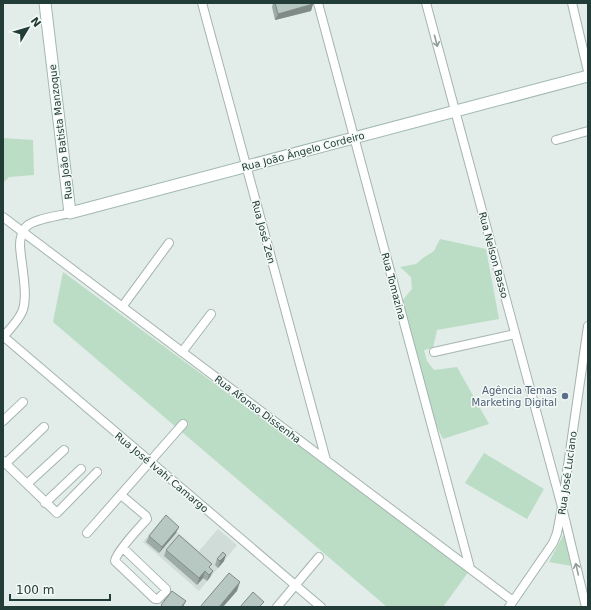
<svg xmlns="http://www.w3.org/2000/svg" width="591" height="610" font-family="'DejaVu Sans',sans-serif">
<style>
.built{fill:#d0dcd7}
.green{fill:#bbddc6}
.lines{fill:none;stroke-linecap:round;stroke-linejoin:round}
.street-casing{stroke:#a5b4af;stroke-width:10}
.secondary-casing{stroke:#a1b8b1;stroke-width:13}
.street{stroke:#fff;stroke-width:8}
.secondary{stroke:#fff;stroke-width:11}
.wall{fill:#9daba6}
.shaded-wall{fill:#808b87}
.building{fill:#b7c7c1;stroke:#808b87}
.oneway{stroke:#909e9b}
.service-dot{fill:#5c6f8a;stroke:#f3f9f6;stroke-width:1.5}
.labels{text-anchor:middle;stroke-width:3;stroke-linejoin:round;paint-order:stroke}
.street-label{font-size:10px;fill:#223d37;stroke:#f3f9f6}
.service-label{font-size:10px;fill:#4e5e75;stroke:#f3f9f6;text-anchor:end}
</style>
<rect width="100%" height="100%" fill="#e2ece8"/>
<path class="built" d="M162 519 199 551 218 529 237 545 199 591 143 542Z"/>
<path class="green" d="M3 138 33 140 34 175 9 177 3 183Z
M440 239 486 249 499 319 437 330 433 348 424 350 427 361 434 370 457 367 489 424 443 439 432 417 401 302 412 289 411 277 400 267 416 264 423 258 434 251Z
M63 272 469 571 443 607H387L53 322Z
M484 453 544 489 527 519 465 483Z
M565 532 572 566 549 562Z"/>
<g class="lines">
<g class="street-casing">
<path id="street" d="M202 3 326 460
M318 3 470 568
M426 3 562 507 586 607
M572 3 588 71
M556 140 588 131
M3 217 513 601
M122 307 169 243
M3 336 321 607
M3 337C10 329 18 321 22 312 29 297 21 264 20 246 20 240 21 233 25 228 31 219 59 216 70 213
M182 352 211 314
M434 352 515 334
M3 421 23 402
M3 461 57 513 97 472
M6 463 44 427
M27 484 64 450
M121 495 146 516 147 519C140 527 116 552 115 561L155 599H158L166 591V589L123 548
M45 503 81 469
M87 533 183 424
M277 607 319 557
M509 607 553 543 557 533 562 507 588 326"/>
</g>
<g class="secondary-casing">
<path id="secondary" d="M45 3 70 213 588 76"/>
</g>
<use href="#street" class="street"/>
<use href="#secondary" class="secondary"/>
</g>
<path class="wall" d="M273 3H313V4L311 11 275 20 272 7Z
M176 533 159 553 146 542 149 536Z
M588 537V557H587V540Z
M166 550 210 569V577L207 581 203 578 197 585 164 556Z
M217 559 224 561 218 568 215 565Z"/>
<path class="shaded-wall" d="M313 4 311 11 275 20 278 14Z
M179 527 176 533 159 553 162 547Z
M226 555 224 561 218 568 220 561Z
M205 571 203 578 197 585 199 578Z
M213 571 210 577 207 581 209 575Z
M240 582 237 591 223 607H219Z
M186 601 183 607H181Z"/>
<path class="building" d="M275 3H313V4L278 14Z
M166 515 179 527 162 547 149 536Z
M179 535 212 564 209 567 213 571 209 575 205 571 199 578 166 550Z
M223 552 226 555 220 561 217 559Z
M229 573 240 582 219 607H200Z
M172 591 186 601 181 607H163L161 605Z
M253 592 264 602 259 607H240Z"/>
<defs><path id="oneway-shaft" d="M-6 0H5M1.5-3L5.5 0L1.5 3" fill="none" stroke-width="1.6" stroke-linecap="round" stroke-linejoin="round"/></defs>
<g class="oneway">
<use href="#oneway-shaft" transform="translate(436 41) rotate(75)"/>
<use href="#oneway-shaft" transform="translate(577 569) rotate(-103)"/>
</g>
<circle class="service-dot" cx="565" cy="396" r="4"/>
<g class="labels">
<g class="street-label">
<text transform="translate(60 132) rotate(-97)" y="4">Rua João Batista Manzoque</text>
<text transform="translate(303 151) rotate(-15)" y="4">Rua João Ângelo Cordeiro</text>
<text transform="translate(264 232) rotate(75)" y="4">Rua José Zen</text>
<text transform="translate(494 255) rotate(75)" y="4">Rua Nelson Basso</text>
<text transform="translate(394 286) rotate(75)" y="4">Rua Tomazina</text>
<text transform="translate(258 409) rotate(37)" y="4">Rua Afonso Dissenha</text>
<text transform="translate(162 472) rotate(40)" y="4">Rua José Ivahí Camargo</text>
<text transform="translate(567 473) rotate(-82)" y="4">Rua José Luciano</text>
</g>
<g class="service-label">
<text x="557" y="394">Agência Temas<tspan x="557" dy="12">Marketing Digital</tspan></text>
</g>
</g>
<rect width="591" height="610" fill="none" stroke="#223d37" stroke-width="8"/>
<g transform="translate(28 28) rotate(52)" stroke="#f3f9f6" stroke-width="3" paint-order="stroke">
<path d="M0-3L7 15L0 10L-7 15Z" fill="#223d37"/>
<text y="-6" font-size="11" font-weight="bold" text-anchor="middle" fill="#223d37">N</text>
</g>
<path d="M10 594v6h100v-6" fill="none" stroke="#223d37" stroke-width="2"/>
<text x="16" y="594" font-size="12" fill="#223d37" stroke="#f3f9f6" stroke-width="3" paint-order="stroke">100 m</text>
</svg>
